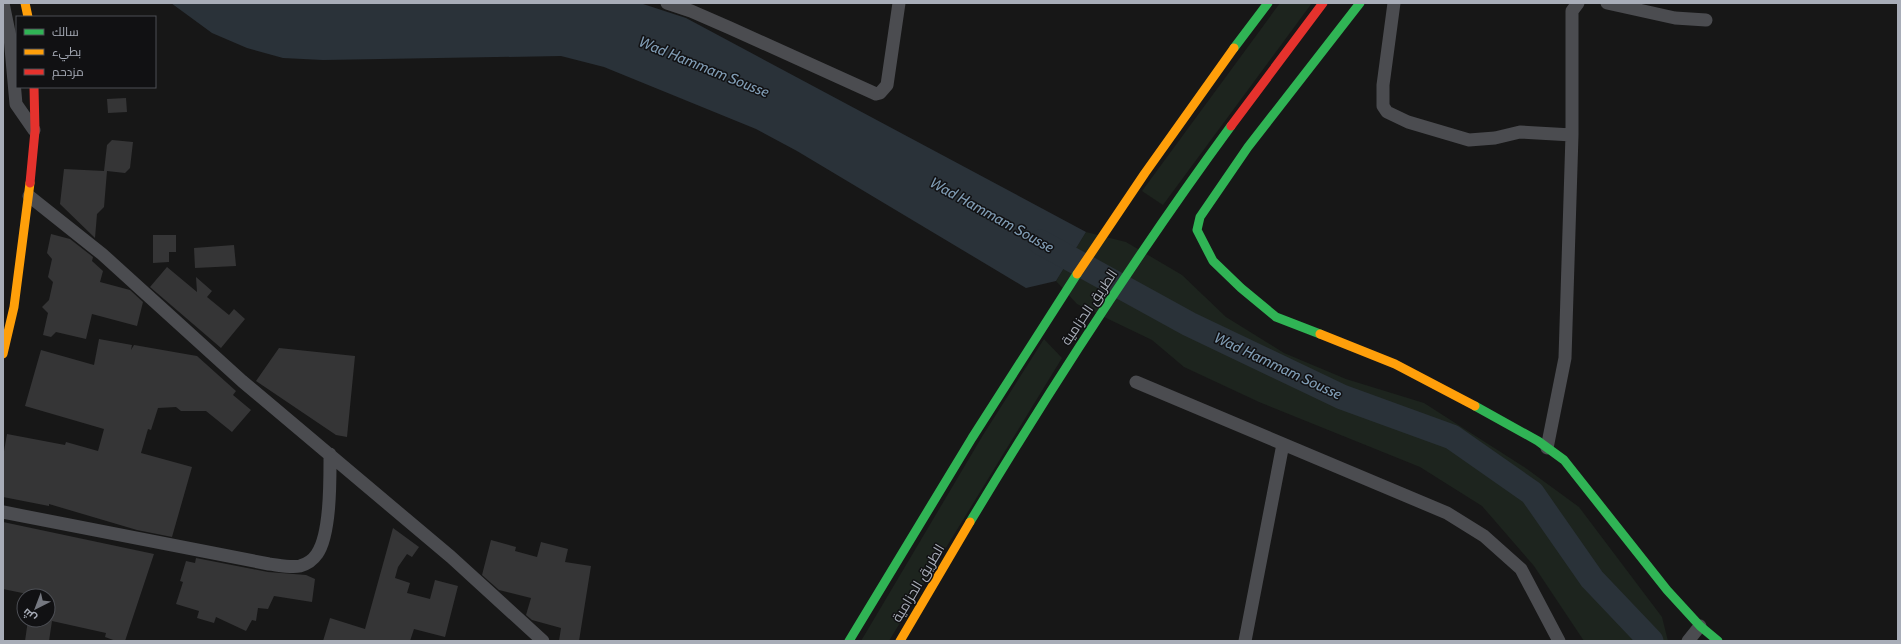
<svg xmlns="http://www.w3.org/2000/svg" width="1901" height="644" font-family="Cabin,Cairo,sans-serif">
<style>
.green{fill:#1d241e}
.water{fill:#2a3239}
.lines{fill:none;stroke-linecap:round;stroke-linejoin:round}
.river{stroke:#2a3239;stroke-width:25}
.building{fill:#353536}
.street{stroke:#4b4c50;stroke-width:13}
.fast{stroke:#30b455;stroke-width:9}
.slow{stroke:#ff9f0a;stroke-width:9}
.jam{stroke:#e5322d;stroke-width:9}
.labels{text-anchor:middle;stroke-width:3;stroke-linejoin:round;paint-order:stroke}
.street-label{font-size:14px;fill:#a8adb8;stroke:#111113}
.water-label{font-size:15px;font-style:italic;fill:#7f9bb3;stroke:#111113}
</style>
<rect width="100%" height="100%" fill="#171717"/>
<path class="green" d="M1280 3H1312L1163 205 1142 191Z
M1086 232 1126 242 1182 275 1226 317 1284 353 1346 379 1424 403 1527 469 1579 507 1662 617 1668 641H1584L1534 566 1482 506 1420 467 1259 402 1184 367 1152 340 1077 304 1056 281Z
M1044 339 1062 358 889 641H861L983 435Z"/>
<path class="water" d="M171 3H640L686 18 1086 232 1056 281 1026 288 797 151 756 129 604 67 561 56 323 60 283 58 247 48 212 33Z"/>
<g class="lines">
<path class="river" d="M1040 242 1189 324 1342 397 1452 437 1532 493 1592 579 1651 641"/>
</g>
<path class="building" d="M126 98 127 112 108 113 107 99Z
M112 140 133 142 130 168 125 173 107 171 104 207 97 214 95 238 60 204 64 169 104 171 107 145Z
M51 234 70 239 93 257 92 261 103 271 100 282 130 290 143 302 137 326 92 314 86 339 56 332 51 337 43 335 48 313 42 307 49 300 53 282 48 277 52 259 47 253Z
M153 235H176V252H169V262L153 263Z
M234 245 236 266 195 268 194 248Z
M167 267 197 292 196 277 212 291 207 297 229 315 234 309 245 319 221 348 150 287Z
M99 339 132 345 131 350 134 345 197 356 236 391 233 395 251 410 232 432 206 411H181L176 407 158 408 151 430 148 429 141 453 192 467 172 537 137 530 49 504V506L3 497V457L7 434 65 445 66 442 98 451 104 429 25 406 41 350 94 365Z
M279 348 355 356 347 437 336 435 256 381Z
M3 522 154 554 125 641H116L105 637 106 633 52 621 49 641H25L28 620H48V596H37L3 589Z
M393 528 419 547 412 557 407 554 398 567 395 578 410 583 407 593 430 599 435 580 458 586 445 637 414 629 410 641H323L330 618 365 629Z
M491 540 516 547 515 551 537 557 541 542 568 549 565 562 591 566 579 641H559L561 628 532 620 526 615 531 598 499 590 482 575Z
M196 558 268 572 306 575 315 579 312 602 274 596 268 609 258 608 256 621 252 620 246 631 216 617 214 623 197 618 199 611 176 604 183 582 180 581 186 561 195 563Z"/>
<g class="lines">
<path class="street" d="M3 3 10 37 16 104 34 130
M667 3 691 11 730 28 876 94 880 93 887 85 899 3
M1394 3 1383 85V106L1387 112 1408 122 1469 140 1495 138 1520 132 1572 135
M1607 3 1675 18 1706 20
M29 196 102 254 242 381 451 557 543 641
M1136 382 1447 513 1484 536 1521 569 1559 641
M1547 448 1565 358 1572 135V11L1578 3
M3 512 269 564C278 565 291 568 300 566 307 564 313 560 317 554 331 534 330 478 330 454
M1245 641 1283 444
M1688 641 1700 626"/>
<path class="fast" d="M1234 48 1268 3
M1320 334 1276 317 1241 288 1213 261 1197 230 1200 217 1248 147 1360 3
M1475 406 1538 441 1564 460 1667 590 1700 626 1718 641
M970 522C1052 386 1137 254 1231 126
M849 641 972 438 1077 274"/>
<path class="slow" d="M25 3 28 17
M1077 274 1145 173 1234 48
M1320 334 1395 364 1475 406
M3 354 14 307 30 183
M900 641 970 522"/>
<path class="jam" d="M1231 126 1323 3
M30 183 35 131 34 87"/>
</g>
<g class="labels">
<g class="street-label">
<text transform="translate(1089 307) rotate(-56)" y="5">الطريق الحزامية</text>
<text transform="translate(918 583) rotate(-59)" y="5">الطريق الحزامية</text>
</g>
<g class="water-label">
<text transform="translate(704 67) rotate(22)" y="5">Wad Hammam Sousse</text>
<text transform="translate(992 215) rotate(29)" y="5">Wad Hammam Sousse</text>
<text transform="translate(1278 366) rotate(25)" y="5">Wad Hammam Sousse</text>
</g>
</g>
<rect width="1901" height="644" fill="none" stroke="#a8adb8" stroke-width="8"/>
<rect x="16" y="16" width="140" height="72" fill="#111113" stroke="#4d4f55"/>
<rect x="24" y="29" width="20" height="6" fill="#30b455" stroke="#4d4f55"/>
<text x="52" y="36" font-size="12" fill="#a8adb8">سالك</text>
<rect x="24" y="49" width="20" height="6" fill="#ff9f0a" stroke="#4d4f55"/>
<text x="52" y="56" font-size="12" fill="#a8adb8">بطيء</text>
<rect x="24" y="69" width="20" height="6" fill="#e5322d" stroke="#4d4f55"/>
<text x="52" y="76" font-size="12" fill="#a8adb8">مزدحم</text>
<g transform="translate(36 608) rotate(222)"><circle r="19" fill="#111113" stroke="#4d4f55"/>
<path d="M0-3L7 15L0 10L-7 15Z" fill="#757880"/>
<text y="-6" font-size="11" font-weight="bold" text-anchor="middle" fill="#a8adb8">ش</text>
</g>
</svg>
